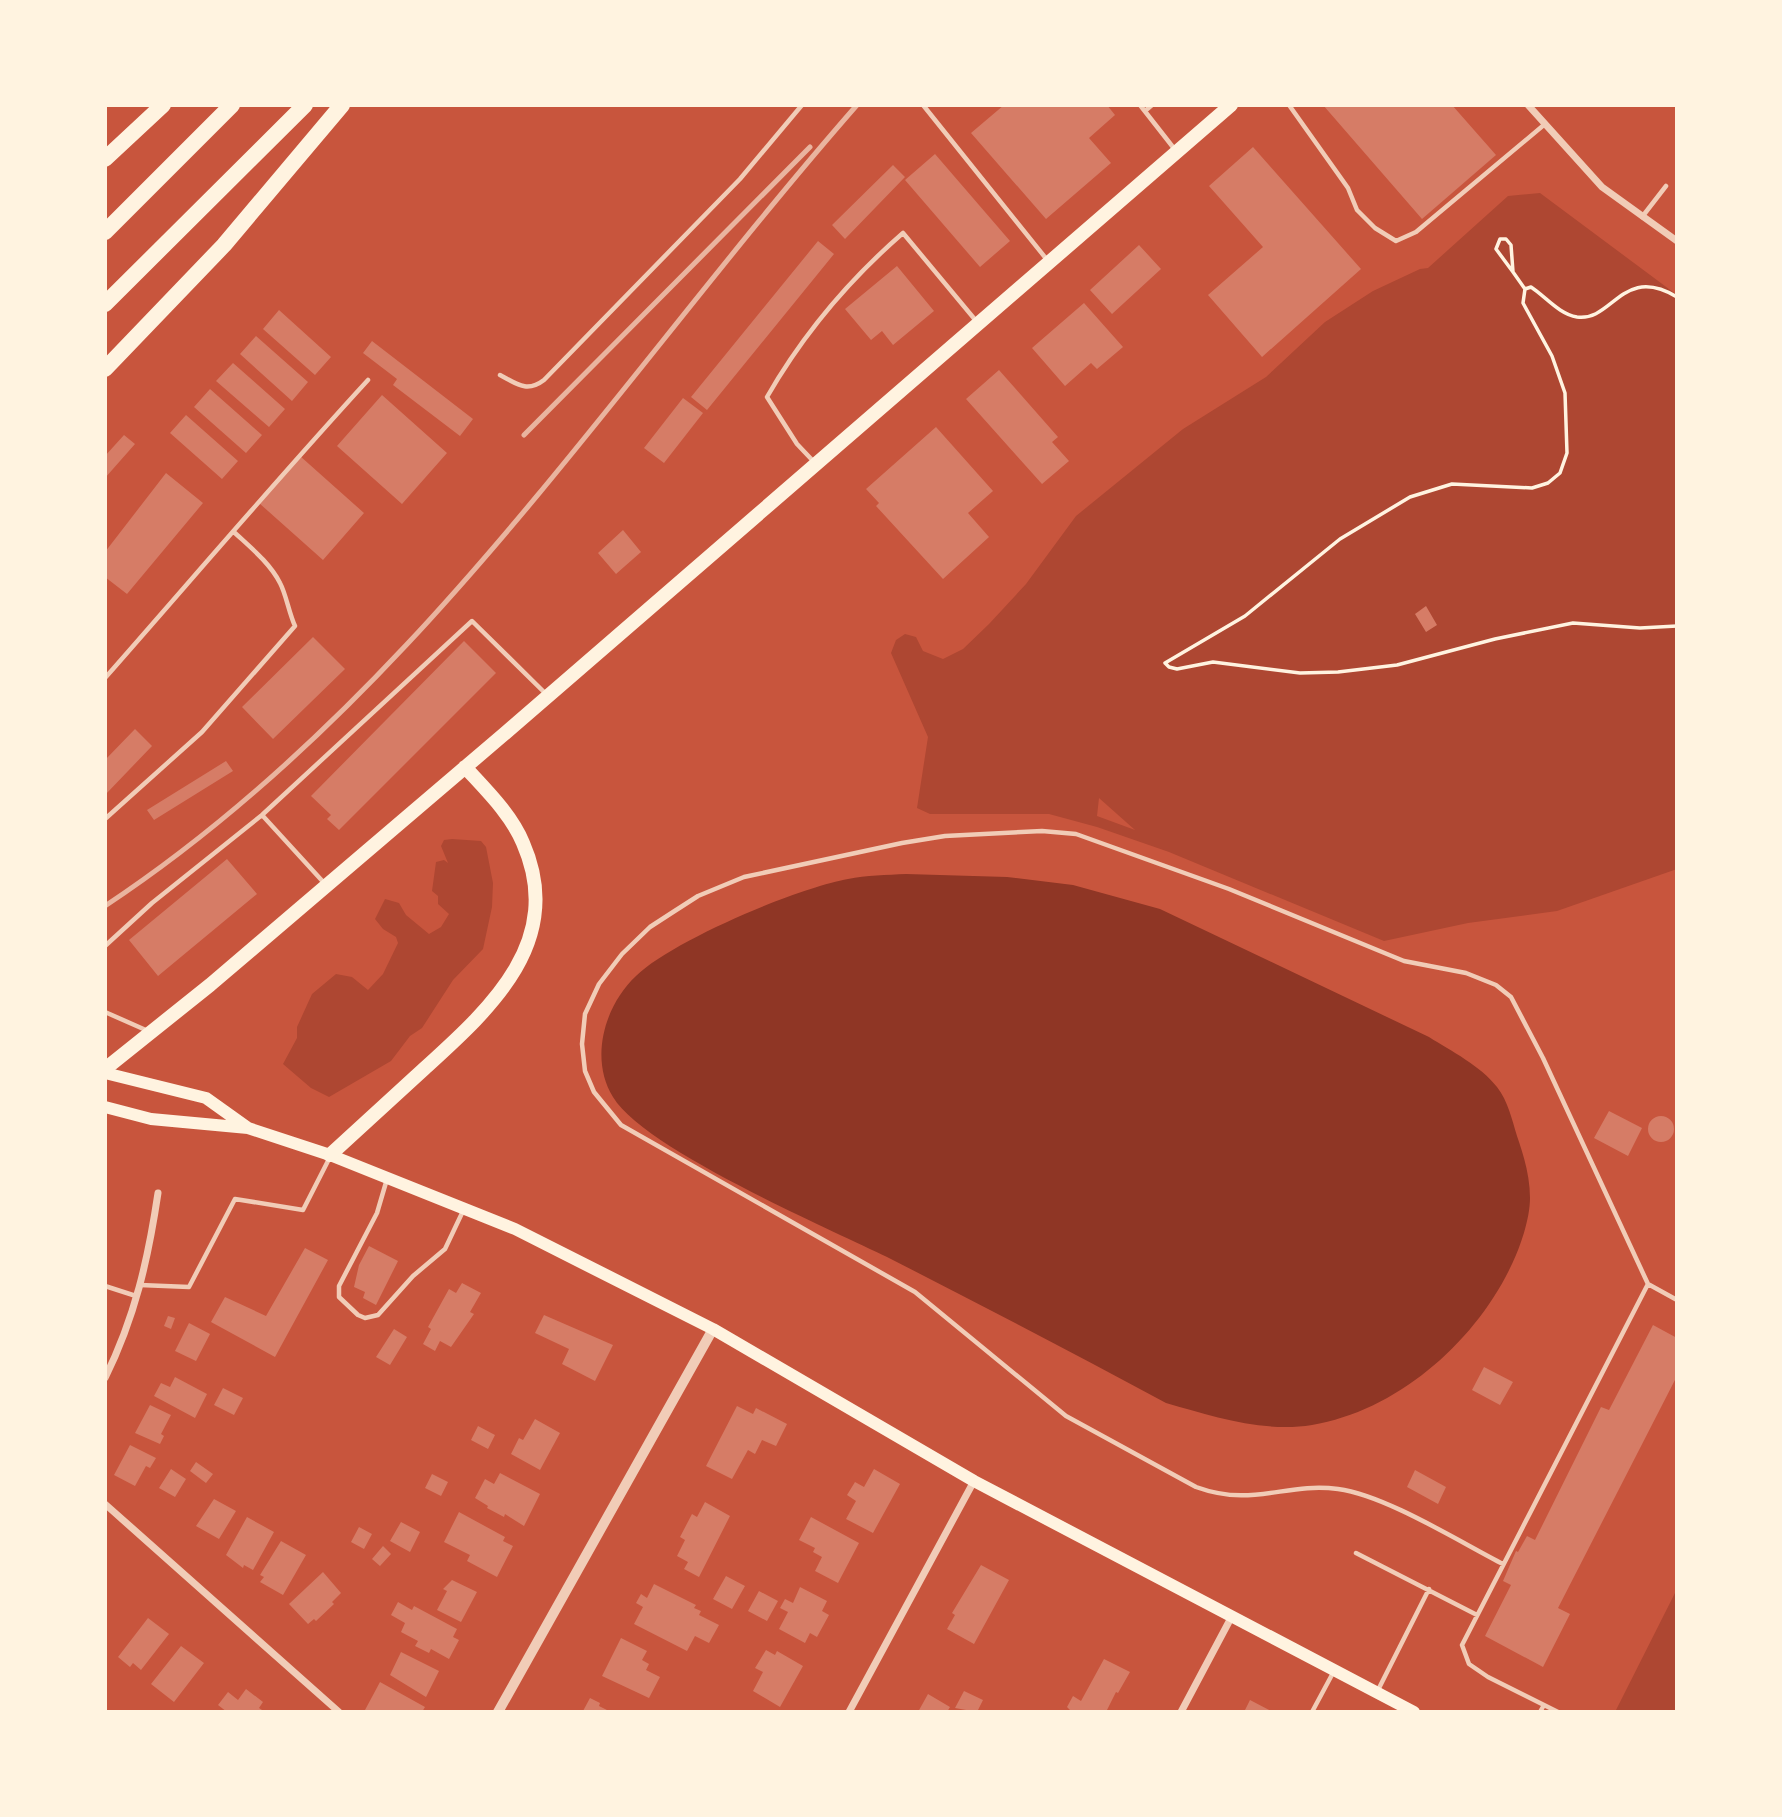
<svg xmlns="http://www.w3.org/2000/svg" width="1782" height="1817" font-family="Inter,sans-serif">
<style>
.green{fill:#ae4732;fill-rule:evenodd}
.water{fill:#8f3625}
.building{fill:#d67c66}
.lines{fill:none;stroke-linecap:round;stroke-linejoin:round}
.path{stroke:#fff3e0;stroke-width:3.5}
.service{stroke:#f1ccb7;stroke-width:4.5}
.minor{stroke:#f1ccb7;stroke-width:7}
.tertiary{stroke:#f1ccb7;stroke-width:10}
.secondary{stroke:#fff3e0;stroke-width:12}
.primary{stroke:#fff3e0;stroke-width:14}
.motorway{stroke:#fff3e0;stroke-width:16}
.rail{stroke:#e9b49f;stroke-width:5}
</style>
<rect width="100%" height="100%" fill="#c8553d"/>
<path class="green" d="M1540 193 1677 295V869L1557 911 1468 923 1384 941 1169 852 1097 827 1049 814H930L917 808 928 737 891 653 896 640 905 634 916 637 923 651 943 659 963 649 989 624 1026 584 1076 516 1183 429 1266 377 1325 322 1373 291 1420 269 1428 268 1508 196ZM1099 798 1135 830 1097 816Z
M452 839 481 841 486 847 493 883 492 907 483 949 453 980 422 1028 410 1036 391 1061 329 1097 311 1088 283 1064 297 1038V1027L312 994 336 974 352 977 368 990 383 974 398 943 396 937 383 929 375 919 385 899 399 903 406 915 429 934 441 927 449 914 438 904V896L432 891 436 862 444 860 448 863 441 846 444 840Z
M1677 1589V1712H1615Z"/>
<path class="water" d="M906 874 1007 877 1073 885 1160 909 1429 1037C1451 1051 1481 1066 1497 1087 1508 1101 1512 1120 1517 1136 1524 1156 1530 1177 1530 1198 1530 1216 1523 1238 1516 1255 1482 1336 1401 1410 1312 1425 1263 1433 1212 1416 1166 1403 1074 1353 981 1305 887 1257 826 1227 644 1149 613 1097 589 1058 605 1005 636 976 672 941 797 888 848 879 866 875 887 875 906 874Z"/>
<path class="building" d="M1004 105H1107L1115 115 1089 138 1111 163 1046 219 971 133Z
M1323 105H1452L1496 155 1422 219Z
M1253 147 1361 269 1262 357 1208 295 1263 247 1209 186Z
M935 154 1010 241 980 267 905 180Z
M893 165 905 177 845 239 832 225Z
M818 241 834 254 707 410 691 397Z
M1139 245 1161 269 1112 314 1090 290Z
M897 266 934 311 893 345 882 331 871 340 845 309Z
M1084 303 1123 347 1097 369 1091 363 1065 386 1032 348Z
M279 310 331 357 315 375 263 329Z
M256 336 308 382 292 401 240 354Z
M372 341 473 419 460 436 393 385 397 379 363 353Z
M233 363 285 409 269 427 216 381Z
M999 370 1058 437 1052 442 1069 461 1042 484 966 399Z
M210 389 262 435 246 453 194 407Z
M382 395 447 453 402 504 337 446Z
M683 398 703 413 664 463 644 448Z
M186 415 238 461 222 479 170 433Z
M936 427 993 491 968 513 989 537 943 579 876 506 879 503 866 489Z
M124 435 135 444 105 478V456Z
M300 456 364 513 323 560 259 503Z
M166 473 203 503 127 594 105 577V552Z
M623 530 641 552 616 574 598 553Z
M1426 606 1437 625 1426 632 1415 614Z
M313 637 345 669 273 739 242 707Z
M464 641 496 673 339 830 327 819 331 815 311 796Z
M135 729 152 746 105 795V760Z
M226 761 233 771 154 820 147 810Z
M227 859 257 894 158 976 129 940Z
M1609 1111 1642 1128 1628 1156 1594 1138Z
M1648 1129a13 13 0 1 1 26 0a13 13 0 1 1-26 0Z
M369 1246 398 1261 376 1305 363 1298 365 1292 354 1287 359 1265Z
M305 1248 328 1260 275 1357 211 1322 225 1297 266 1316Z
M462 1283 481 1293 470 1312 474 1314 451 1347 440 1341 435 1351 423 1344 431 1329 428 1327 449 1289 456 1293Z
M544 1315 613 1345 595 1381 562 1364 569 1349 535 1333Z
M168 1316 175 1318 171 1329 164 1326Z
M189 1323 210 1334 196 1361 175 1351Z
M1653 1325 1677 1338V1376L1558 1608 1570 1614 1543 1667 1485 1636 1511 1585 1503 1581 1516 1551 1518 1552 1527 1536 1535 1540 1601 1407 1609 1410Z
M394 1329 407 1337 390 1365 376 1357Z
M1484 1367 1513 1382 1500 1405 1472 1390Z
M175 1377 207 1394 195 1418 154 1396 161 1383 170 1387Z
M223 1388 243 1398 234 1415 214 1405Z
M150 1405 171 1415 161 1434 164 1436 160 1444 135 1433Z
M737 1406 753 1414 756 1408 787 1424 776 1446 762 1440 755 1454 748 1450 732 1479 706 1466Z
M535 1419 560 1433 540 1470 511 1454 519 1438 523 1440Z
M478 1426 495 1435 488 1449 471 1440Z
M130 1445 156 1458 150 1468 146 1466 135 1486 114 1475Z
M196 1462 213 1474 206 1483 190 1471Z
M171 1469 186 1479 175 1497 159 1488Z
M874 1469 900 1484 873 1533 846 1519 856 1501 847 1495 855 1482 864 1487Z
M1415 1470 1446 1487 1438 1504 1407 1487Z
M500 1473 540 1494 524 1526 505 1514 504 1517 487 1508 488 1506 475 1498 485 1479 494 1484Z
M432 1474 448 1482 441 1496 425 1488Z
M214 1499 236 1511 219 1539 196 1526Z
M705 1502 730 1516 699 1577 684 1569 688 1562 677 1556 685 1540 680 1537 692 1514 697 1517Z
M459 1512 505 1537 503 1541 513 1546 497 1577 467 1561 470 1555 444 1542Z
M247 1517 274 1532 253 1570 244 1565 243 1568 226 1555Z
M811 1517 859 1543 838 1583 815 1571 822 1557 813 1552 815 1548 799 1540Z
M401 1522 420 1532 410 1552 390 1541Z
M359 1527 372 1534 364 1549 351 1542Z
M281 1541 306 1555 283 1595 260 1582 264 1577 260 1575Z
M383 1546 391 1554 380 1566 372 1559Z
M981 1565 1009 1580 974 1644 947 1629 955 1615 952 1613Z
M323 1572 341 1593 332 1602 334 1604 316 1621 314 1619 308 1624 289 1604Z
M726 1576 745 1586 732 1609 713 1599Z
M452 1580 477 1592 461 1622 437 1610 447 1591 443 1589Z
M654 1584 696 1605 694 1608 701 1611 699 1615 719 1625 709 1643 695 1636 687 1651 634 1624 643 1607 636 1603 641 1594 647 1598Z
M800 1587 827 1601 822 1611 829 1615 817 1637 810 1633 805 1643 779 1629 788 1612 780 1608 785 1599 793 1603Z
M759 1591 778 1601 767 1621 748 1611Z
M398 1602 412 1610 414 1606 457 1629 453 1637 459 1640 449 1659 431 1649 429 1653 415 1646 418 1641 401 1632 405 1623 391 1615Z
M148 1618 169 1634 141 1670 133 1663 130 1667 118 1657Z
M621 1638 647 1651 642 1660 649 1664 646 1670 660 1677 649 1698 602 1676Z
M181 1646 204 1663 174 1702 151 1684Z
M766 1650 775 1655 777 1651 803 1666 780 1707 753 1691 763 1672 755 1668Z
M401 1652 439 1671 426 1697 390 1675Z
M1104 1659 1130 1672 1118 1693 1116 1692 1106 1712H1072L1067 1707 1073 1696 1081 1701Z
M380 1682 425 1707 422 1712 365 1710Z
M246 1689 263 1702 259 1708 265 1712H227L218 1705 228 1692 238 1700Z
M964 1691 983 1700 977 1712 955 1708Z
M928 1694 950 1707 947 1712H918Z
M590 1698 600 1703 599 1706 611 1712 583 1711Z
M1250 1700 1273 1712H1244Z"/>
<g class="lines">
<path class="path" d="M1513 272 1496 249 1500 239H1506L1511 245 1513 272 1525 289
M1677 297C1622 264 1613 322 1577 317 1559 314 1546 297 1531 287L1525 289 1523 303 1552 356 1565 393 1567 453 1560 473 1548 483 1532 488 1452 484 1410 497 1340 539 1245 616 1165 663 1169 667 1177 669 1213 662 1300 673 1338 672 1397 665 1495 639 1573 623 1640 628 1677 626"/>
<path class="service" d="M923 105 1048 261
M1140 105 1176 151
M1289 105 1348 188 1357 210 1375 228 1396 241 1416 232 1545 124
M1145 111 1152 105
M1642 217 1666 186
M500 375C517 384 527 393 544 380L740 179 802 105
M815 463 797 444 767 397C802 336 850 279 903 233L977 322
M105 678C193 578 278 478 368 380
M262 815 326 885
M105 819 202 732 295 626C289 613 286 594 280 583 270 563 250 547 234 532
M105 946 152 903 262 815 472 621 546 694
M105 1012 148 1031
M387 1179 377 1213 339 1286V1297L358 1315 365 1318 378 1315 413 1276 445 1249 463 1211
M140 1285 189 1287 235 1199 303 1210 329 1159
M105 1286 136 1296
M1356 1553 1477 1615
M1503 1564C1460 1542 1385 1495 1338 1489 1285 1482 1254 1508 1196 1487L1066 1416 915 1292 621 1125 594 1092 585 1071 582 1044 585 1014 599 984 622 954 650 927 670 914 698 896 744 877 902 843 945 836 1042 831 1076 834 1229 889 1404 961 1466 973 1496 985 1511 997 1543 1058 1648 1284 1677 1300
M1377 1692 1429 1589
M1312 1712 1334 1671
M1540 1712 1544 1705
M1558 1712 1488 1677 1469 1664 1462 1645 1648 1284"/>
<path class="minor" d="M1528 105 1602 187 1677 241
M105 1378C135 1317 148 1260 158 1193
M105 1504 339 1712
M849 1712 974 1481
M1181 1712 1232 1616"/>
<path class="tertiary" d="M498 1712 713 1329"/>
<path class="secondary" d="M105 1073 206 1098 248 1128
M105 1107 151 1119 248 1128 330 1155 515 1229 713 1329 974 1481 1414 1712"/>
<path class="primary" d="M105 1069 210 985 503 735 1231 105
M330 1155C362 1126 393 1097 425 1068 491 1008 566 941 523 843 511 814 486 790 465 767"/>
<path class="motorway" d="M105 159 163 105
M105 232 232 105
M105 304 305 105
M105 369 224 245 342 105"/>
<path class="rail" d="M524 435 810 147
M105 906C415 701 616 380 857 105"/>
</g>
<rect width="1782" height="1817" fill="none" stroke="#fff3e0" stroke-width="214"/>
</svg>
